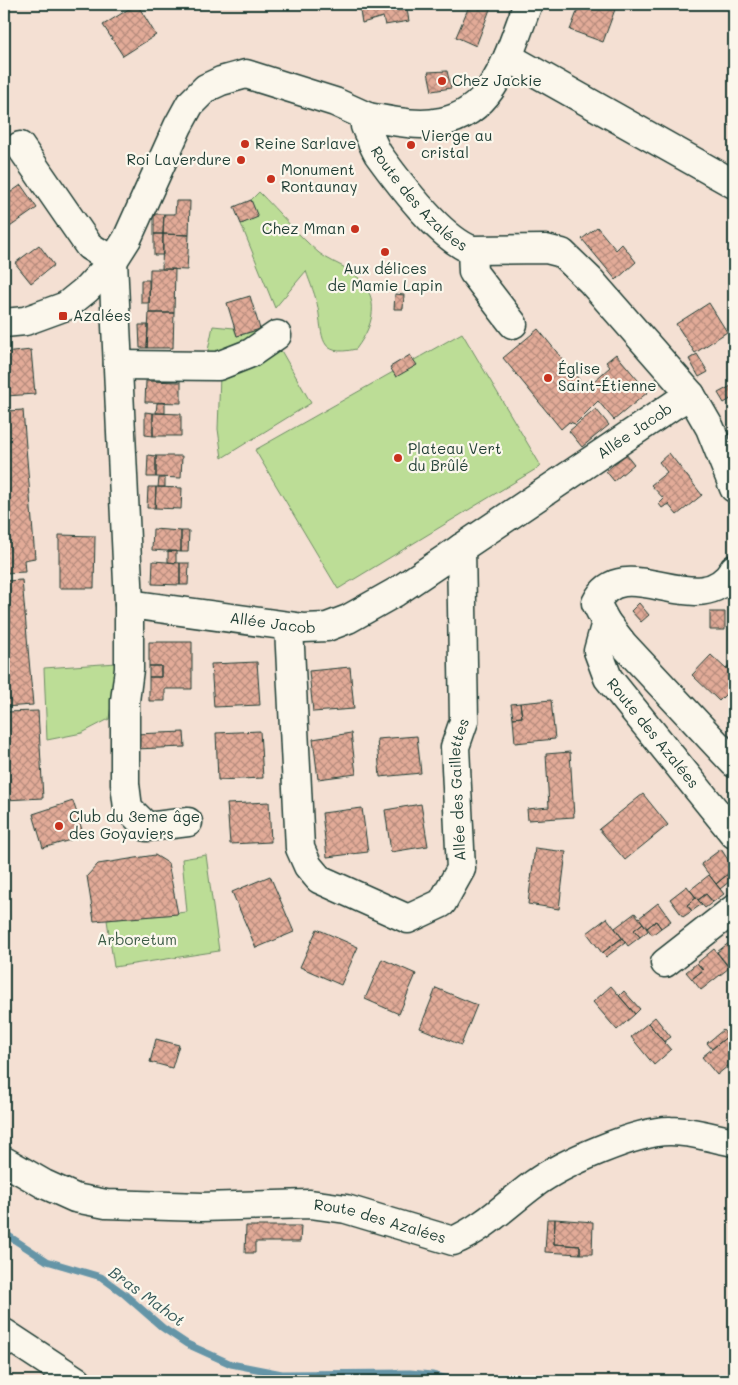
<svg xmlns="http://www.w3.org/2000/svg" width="738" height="1385" font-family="Mali,sans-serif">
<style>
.green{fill:#bcdd96;stroke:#6e8d65}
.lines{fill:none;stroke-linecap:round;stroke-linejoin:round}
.stream{stroke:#6595a7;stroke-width:7}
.building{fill:url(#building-cross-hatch);stroke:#1f3d34}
.minor-casing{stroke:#1f3d34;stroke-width:31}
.major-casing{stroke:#1f3d34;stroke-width:31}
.minor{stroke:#fbf7ec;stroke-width:28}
.major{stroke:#fbf7ec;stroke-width:28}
.poi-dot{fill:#c8321e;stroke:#fbf7ec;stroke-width:2}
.labels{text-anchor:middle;stroke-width:4.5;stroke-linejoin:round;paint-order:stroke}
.poi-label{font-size:15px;fill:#1f3d34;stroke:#fbf7ec;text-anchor:start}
.street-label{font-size:15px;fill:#1f3d34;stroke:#fbf7ec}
.park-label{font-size:15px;fill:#3e5d48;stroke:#fbf7ec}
.water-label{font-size:16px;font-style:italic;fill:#365a5a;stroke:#fbf7ec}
</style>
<defs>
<pattern id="building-cross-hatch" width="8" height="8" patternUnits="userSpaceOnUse" patternTransform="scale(1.25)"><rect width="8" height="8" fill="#e2ab98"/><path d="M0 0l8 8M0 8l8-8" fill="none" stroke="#b78c7d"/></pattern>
</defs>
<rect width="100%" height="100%" fill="#f4e0d3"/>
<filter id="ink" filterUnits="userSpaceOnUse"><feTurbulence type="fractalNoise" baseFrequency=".02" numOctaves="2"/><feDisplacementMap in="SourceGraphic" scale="10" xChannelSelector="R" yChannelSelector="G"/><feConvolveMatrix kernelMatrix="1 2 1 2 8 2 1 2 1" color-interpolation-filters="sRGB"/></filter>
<g filter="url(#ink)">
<path class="green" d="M259 192C279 212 298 235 319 253 328 260 339 264 349 270 381 292 377 321 356 349 318 358 323 336 318 308 316 296 310 283 306 271L275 308 241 224 257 217 251 200Z
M213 326 234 328 237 336 255 331 254 340 206 360Z
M462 333 541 466 338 589 255 450Z
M279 347 311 403 222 458 218 429 220 375Z
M117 663 109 719 82 733 47 740 44 668Z
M206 855 219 951 114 967 107 920 187 912 182 859Z"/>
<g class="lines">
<path class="stream" d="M4 1233 47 1261 101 1277 123 1293 163 1328 187 1344 231 1364 282 1374 410 1373 432 1375 456 1381"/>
</g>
<path class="building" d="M137 4 156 35 123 56 103 25Z
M359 4H406L409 21 385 25 383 17 362 23Z
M470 4H492L476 46 456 37Z
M580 4H617L603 42 570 30Z
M447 71 451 88 432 91 428 72Z
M21 185 37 208 4 231V197Z
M251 200 258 217 241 224 234 207Z
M176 201H190L189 235 163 234 164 214H175Z
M154 214H164L163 234H154Z
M597 227 616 250 622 244 636 262 616 280 582 239Z
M154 234H163V255H154Z
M163 234 189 235 187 270 162 269Z
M39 245 54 265 31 283 15 263Z
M150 269H175L174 313H149Z
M141 280H149V303H141Z
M395 294 404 295 403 309H394Z
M250 296 260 329 237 336 227 303Z
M709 303 727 332 695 353 676 324Z
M149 313H174L173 348H147Z
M139 325H148L147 348H140Z
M538 329 586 388 610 367 606 362 616 354 648 392 614 420 598 401 575 424 569 422 561 429 503 358Z
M31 350 35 394 6 396 4 353Z
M697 354 708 372 699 377 689 359Z
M410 355 417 365 396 377 390 367Z
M146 381 181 382V403L145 402Z
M733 385 734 397 724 403 718 393Z
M4 399H6L7 411 23 410 35 558 24 560 25 572 4 573Z
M157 403H165V413H156Z
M596 409 609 425 582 447 569 431Z
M145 412 153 413V436L145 435Z
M153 413 181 414V436H153Z
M669 453 702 495 677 515 668 504 662 508 659 504 664 499 651 485 667 472 659 462Z
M626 454 634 464 614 481 606 471Z
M148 455 156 456V477H147Z
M156 456H182L181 478 156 477Z
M159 478H165V487H158Z
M148 487H156L155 508H147Z
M156 487 182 488 181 509 155 508Z
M153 529 181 531V552L152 550Z
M181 531H189L188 552H181Z
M59 535 95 536 94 588H59Z
M168 551H176V563L168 562Z
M153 561 180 563V585L152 584Z
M180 563H189L188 585H180Z
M22 580 33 705 4 707V581Z
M639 603 649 615 641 622 631 611Z
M730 609H734V640H730Z
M710 612H725V630H710Z
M149 642H192V689H165V701H149V677H161V666H149Z
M711 655 726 669 732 662 734 664V686L719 701 692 675Z
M257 662 260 705 214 707 211 664Z
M149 666H161V677H149Z
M350 667 354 709 313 712 309 671Z
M551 700 555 739 515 743 513 718 522 717 520 703Z
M520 703 522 717 513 718 511 704Z
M38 711 43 798 5 800 4 712Z
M260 731 263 778 218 780 216 733Z
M184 732 185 747 135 749V734Z
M351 733 356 774 318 779 313 739Z
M417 736 421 773 380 777 377 739Z
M570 752 574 817 528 820 527 809 549 807 546 754Z
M643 794 668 825 625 860 599 829Z
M73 801 84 836 43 848 33 814Z
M269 802 271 842 230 844 227 804Z
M421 804 428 846 391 852 385 810Z
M362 808 368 852 327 857 322 813Z
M535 848 566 852 559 909 528 904Z
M721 849 734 869 716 884 701 864Z
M155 855 168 863 178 914 94 921 87 876 98 864Z
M734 869V878L720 889 716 884Z
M709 875 724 894 713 902 706 894 698 900 690 890Z
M270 876 294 932 256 948 232 892Z
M687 886 696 898 687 905 692 911 683 917 670 899Z
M706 894 713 902 705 908 698 900Z
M696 898 702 904 692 911 687 905Z
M658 903 671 921 661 928 656 921 647 928 639 918Z
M635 913 643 923 634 930 640 937 628 946 615 928Z
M607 918 622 938 602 953 587 933Z
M656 921 661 928 652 935 647 928Z
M643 923 648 931 640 937 634 930Z
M317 929 358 947 341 985 300 967Z
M622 938 625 943 606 957 602 953Z
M734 939V971L733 972 717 952Z
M714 949 729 968 701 990 692 979 703 970 697 963Z
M382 959 416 974 399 1014 365 999Z
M697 963 703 970 692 979 686 972Z
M611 986 635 1014 617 1030 593 1002Z
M436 988 477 1005 461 1045 420 1028Z
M624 991 640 1009 635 1014 619 996Z
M655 1017 671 1037 664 1042 648 1023Z
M648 1023 671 1050 654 1065 631 1037Z
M723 1030 728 1036 712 1049 707 1043Z
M734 1031V1061L717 1075 702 1057Z
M156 1039 179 1045 172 1068 150 1062Z
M547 1219H555L554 1244 580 1246V1254L545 1252Z
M555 1219 593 1222 592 1254H580V1246L554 1244Z
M246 1226H301L300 1242H255V1253H245Z"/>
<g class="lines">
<g class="minor-casing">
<g id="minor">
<path d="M508 57 734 184"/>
<path d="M20 146 89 246 113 261"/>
<path d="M472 250 473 272 513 324"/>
<path d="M113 261 129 604V669L125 701V784L128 808 147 827 188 822"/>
<path d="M4 323 25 321 66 306 87 289 113 261 127 239 178 126 190 104 206 88 221 81 246 74 335 102 368 117"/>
<path d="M118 365 218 366 251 353 277 335"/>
<path id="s1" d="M129 604 304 628 327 627 348 619 396 592 675 404 691 395"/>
<path id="s2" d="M606 622 598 651 608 678 734 834"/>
<path id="s3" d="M289 628 300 848 308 866 319 879 408 919 442 903 461 869 455 747 464 721 461 548"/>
<path d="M665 963 734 909"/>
</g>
</g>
<g class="major-casing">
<g id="major">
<path id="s4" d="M528 4C510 48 497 112 441 122 417 127 392 121 368 117L365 126C369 135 373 145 378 154 399 183 440 238 472 250L546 249 562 253 591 281 691 395 710 428 734 488"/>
<path d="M734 569C701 626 623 547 596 603L606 622 623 644 734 763"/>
<path id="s5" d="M4 1161 44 1184 75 1198 106 1204 202 1207 310 1204 346 1209 453 1241C484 1228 507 1204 534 1184 561 1164 638 1130 671 1131 692 1131 713 1138 734 1142"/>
<path d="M4 1333 77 1381"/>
</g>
</g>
<use href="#minor" class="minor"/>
<use href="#major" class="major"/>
</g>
</g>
<g class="poi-dot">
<circle cx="442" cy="81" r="5"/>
<circle cx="245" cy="144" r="5"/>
<circle cx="411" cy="145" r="5"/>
<circle cx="241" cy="160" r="5"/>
<circle cx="271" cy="179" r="5"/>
<circle cx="355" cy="229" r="5"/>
<circle cx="385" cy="252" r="5"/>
<rect x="58" y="311" width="10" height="10" rx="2.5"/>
<circle cx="548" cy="378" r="5"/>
<circle cx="398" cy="458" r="5"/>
<circle cx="59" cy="826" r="5"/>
</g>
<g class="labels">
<g class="poi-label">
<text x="452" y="86">Chez Jackie</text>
<text x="421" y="141">Vierge au<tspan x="421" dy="17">cristal</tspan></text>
<text x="255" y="149">Reine Sarlave</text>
<text x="231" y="165" text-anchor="end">Roi Laverdure</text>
<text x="281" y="175">Monument<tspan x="281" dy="17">Rontaunay</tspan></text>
<text x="345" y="234" text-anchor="end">Chez Mman</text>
<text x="385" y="274" text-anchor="middle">Aux délices<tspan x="385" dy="17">de Mamie Lapin</tspan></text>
<text x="73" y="321">Azalées</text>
<text x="558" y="374">Église<tspan x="558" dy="17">Saint-Étienne</tspan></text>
<text x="408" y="454">Plateau Vert<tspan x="408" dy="17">du Brûlé</tspan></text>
<text x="69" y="822">Club du 3eme âge<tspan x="69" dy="17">des Goyaviers</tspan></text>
</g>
<g class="street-label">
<text dy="5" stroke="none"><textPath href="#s4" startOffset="329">Route des Azalées</textPath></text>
<text dy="5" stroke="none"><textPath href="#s1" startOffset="565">Allée Jacob</textPath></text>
<text dy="5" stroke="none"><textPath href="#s1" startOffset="145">Allée Jacob</textPath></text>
<text dy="5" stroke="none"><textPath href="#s2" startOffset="130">Route des Azalées</textPath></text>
<text dy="5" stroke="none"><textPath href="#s3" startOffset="511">Allée des Gaillettes</textPath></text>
<text dy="5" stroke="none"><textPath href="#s5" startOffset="388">Route des Azalées</textPath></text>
</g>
<g class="park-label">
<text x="137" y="945">Arboretum</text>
</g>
<g class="water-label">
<text transform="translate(147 1296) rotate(36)" y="6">Bras Mahot</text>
</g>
</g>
<rect width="738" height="1385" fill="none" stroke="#fbf7ec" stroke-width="20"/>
<rect x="10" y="10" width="718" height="1365" fill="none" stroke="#1f3d34" stroke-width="2" filter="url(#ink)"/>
</svg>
